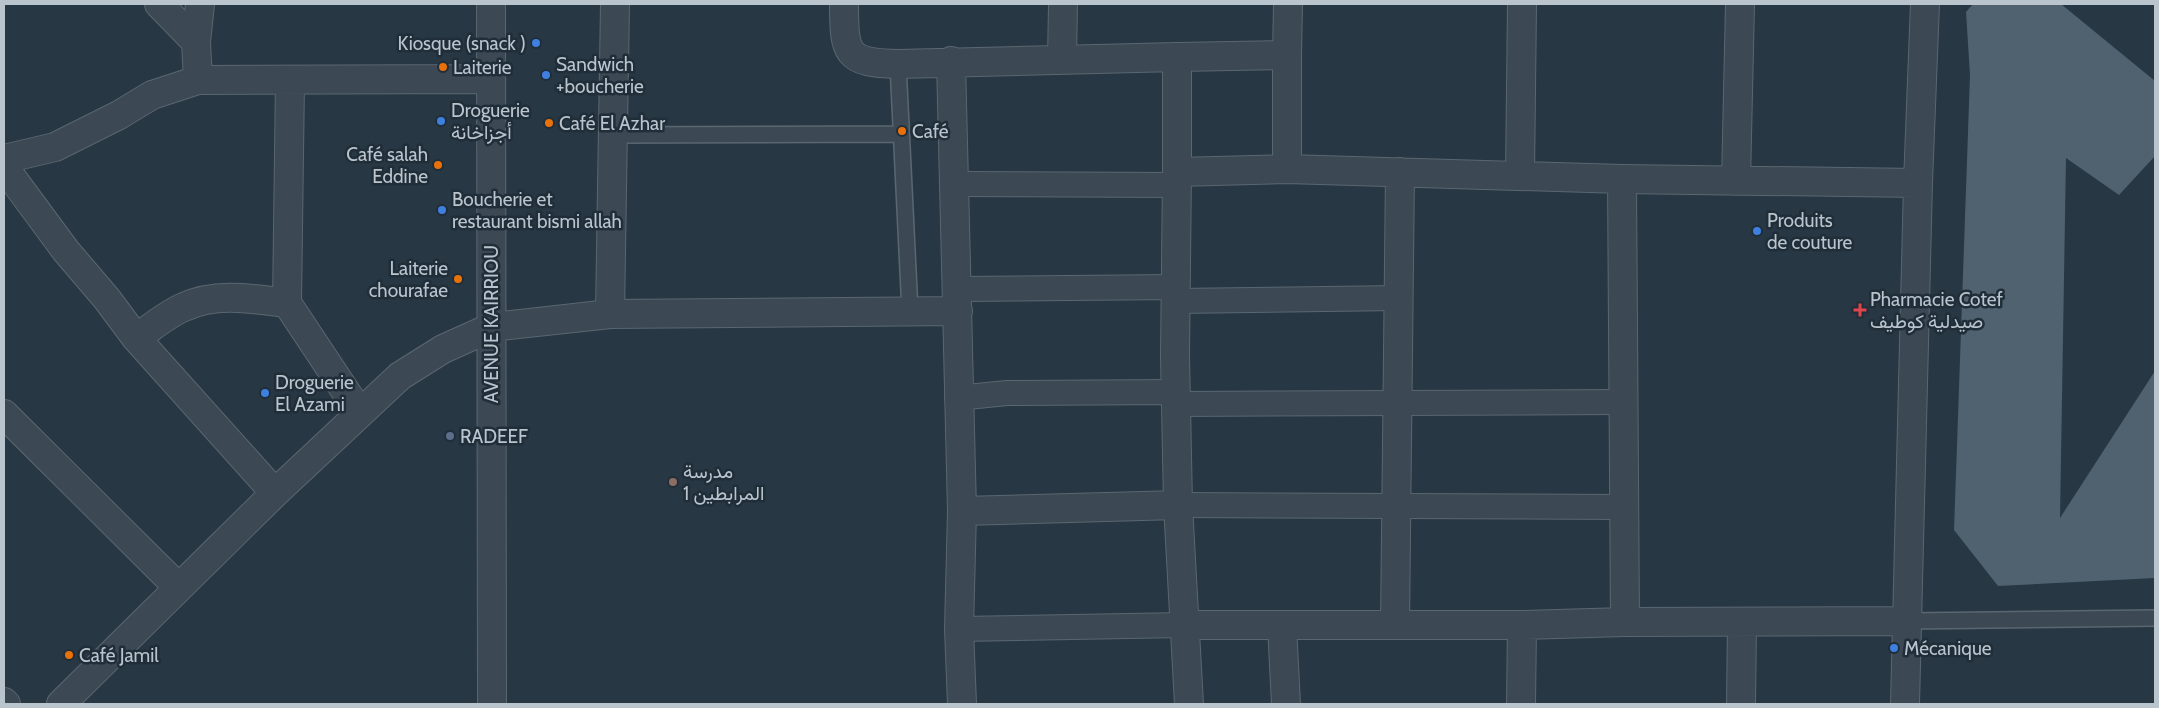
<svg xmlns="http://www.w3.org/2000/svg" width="2159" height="708" font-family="Cabin,Vazirmatn,sans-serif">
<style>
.building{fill:#50626f}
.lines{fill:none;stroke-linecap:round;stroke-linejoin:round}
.service-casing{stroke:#5a6771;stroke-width:18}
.pedestrian-casing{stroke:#5a6771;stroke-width:26}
.minor-casing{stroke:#5a6771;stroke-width:30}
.service{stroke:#3c4954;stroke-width:15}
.pedestrian{stroke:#3c4954;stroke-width:24}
.minor{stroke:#3c4954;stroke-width:28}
.shop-dot{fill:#3f7fe0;stroke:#202e39;stroke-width:2}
.food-dot{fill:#e8710a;stroke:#202e39;stroke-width:2}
.health-dot{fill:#e0444e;stroke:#202e39;stroke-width:2}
.service-dot{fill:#5c6f8a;stroke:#202e39;stroke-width:2}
.education-dot{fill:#8d6e63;stroke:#202e39;stroke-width:2}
.labels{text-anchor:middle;stroke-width:5;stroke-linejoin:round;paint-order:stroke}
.poi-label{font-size:19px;fill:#b9c4cd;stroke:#202e39;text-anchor:start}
.street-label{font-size:19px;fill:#b9c4cd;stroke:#202e39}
</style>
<rect width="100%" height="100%" fill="#273744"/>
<path class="building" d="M1973 4H2061L2155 81V156L2119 195 2066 158 2060 518 2155 371V578L1998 586 1954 530 1970 75 1966 12Z"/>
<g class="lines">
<g class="service-casing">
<path id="service" d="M898 64 910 312
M613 135 901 134
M1907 621 2155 618"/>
</g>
<g class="pedestrian-casing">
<path id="pedestrian" d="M954 184 1177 185
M957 289 1175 287
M1175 301 1399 298
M957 398 1007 393 1175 392
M1176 404 1624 402
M1178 505 1623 507
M959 629 1185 625"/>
</g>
<g class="minor-casing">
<path id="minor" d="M159 4 196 42
M491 4 492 704
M844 4C844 54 846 63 898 64L1177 57
M1287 55 1288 4
M1062 60 1063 4
M951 61 962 511 959 629 962 704
M198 80 196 42 200 4
M290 81 287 303 360 413
M4 159 55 147 119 115 152 95 198 80 491 79
M4 167 66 251 107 299 136 338C151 328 167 314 184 307 217 292 253 299 287 303
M1287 169V55L1177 57V172L1287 169 1622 179 1918 183
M1177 172 1175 356 1178 505 1189 704
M1520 176 1522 4
M1622 179 1625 622
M1736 181 1740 4
M610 314 615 4
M136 338 275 493
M4 414 178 587
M962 511 1178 505
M1185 625H1522L1625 622 1907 621
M1395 625 1400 172
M1282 626 1286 704
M4 702 6 704
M61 704 275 493 400 376 443 349 492 327 610 314 958 311
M1521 704 1522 625
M1741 704 1742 623
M1905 704 1918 183 1925 4"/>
</g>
<use href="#service" class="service"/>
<use href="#pedestrian" class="pedestrian"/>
<use href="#minor" class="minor"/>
</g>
<g class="shop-dot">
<circle cx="536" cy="43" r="5"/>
<circle cx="546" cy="75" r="5"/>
<circle cx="441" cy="121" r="5"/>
<circle cx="442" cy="210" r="5"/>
<circle cx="1757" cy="231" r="5"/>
<circle cx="265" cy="393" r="5"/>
<circle cx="1894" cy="648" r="5"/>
</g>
<g class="food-dot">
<circle cx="443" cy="67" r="5"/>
<circle cx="549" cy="123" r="5"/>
<circle cx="902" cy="131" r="5"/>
<circle cx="438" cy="165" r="5"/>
<circle cx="458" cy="279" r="5"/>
<circle cx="69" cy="655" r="5"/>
</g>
<path class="health-dot" d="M1857.5 302.5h5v5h5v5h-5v5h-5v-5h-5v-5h5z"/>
<circle class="service-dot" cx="450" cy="436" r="5"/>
<circle class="education-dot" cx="673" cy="482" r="5"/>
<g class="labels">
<g class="poi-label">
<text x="526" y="50" text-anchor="end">Kiosque (snack )</text>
<text x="556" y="71">Sandwich<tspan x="556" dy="22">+boucherie</tspan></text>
<text x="453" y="74">Laiterie</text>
<text x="451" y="117">Droguerie<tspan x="451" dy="22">أجزاخانة</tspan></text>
<text x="559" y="130">Café El Azhar</text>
<text x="912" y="138">Café</text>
<text x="428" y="161" text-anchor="end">Café salah<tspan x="428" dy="22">Eddine</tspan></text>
<text x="452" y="206">Boucherie et<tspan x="452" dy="22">restaurant bismi allah</tspan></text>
<text x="1767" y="227">Produits<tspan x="1767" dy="22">de couture</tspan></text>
<text x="448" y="275" text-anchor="end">Laiterie<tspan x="448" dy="22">chourafae</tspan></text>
<text x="1870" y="306">Pharmacie Cotef<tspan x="1870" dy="22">صيدلية كوطيف</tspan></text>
<text x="275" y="389">Droguerie<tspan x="275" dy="22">El Azami</tspan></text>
<text x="460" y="443">RADEEF</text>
<text x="683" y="478">مدرسة<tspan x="683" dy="22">المرابطين 1</tspan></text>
<text x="1904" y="655">Mécanique</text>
<text x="79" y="662">Café Jamil</text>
</g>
<g class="street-label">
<text transform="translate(491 324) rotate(-90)" y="7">AVENUE KAIRRIOU</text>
</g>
</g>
<rect width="2159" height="708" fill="none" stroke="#b9c4cd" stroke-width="10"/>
</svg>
